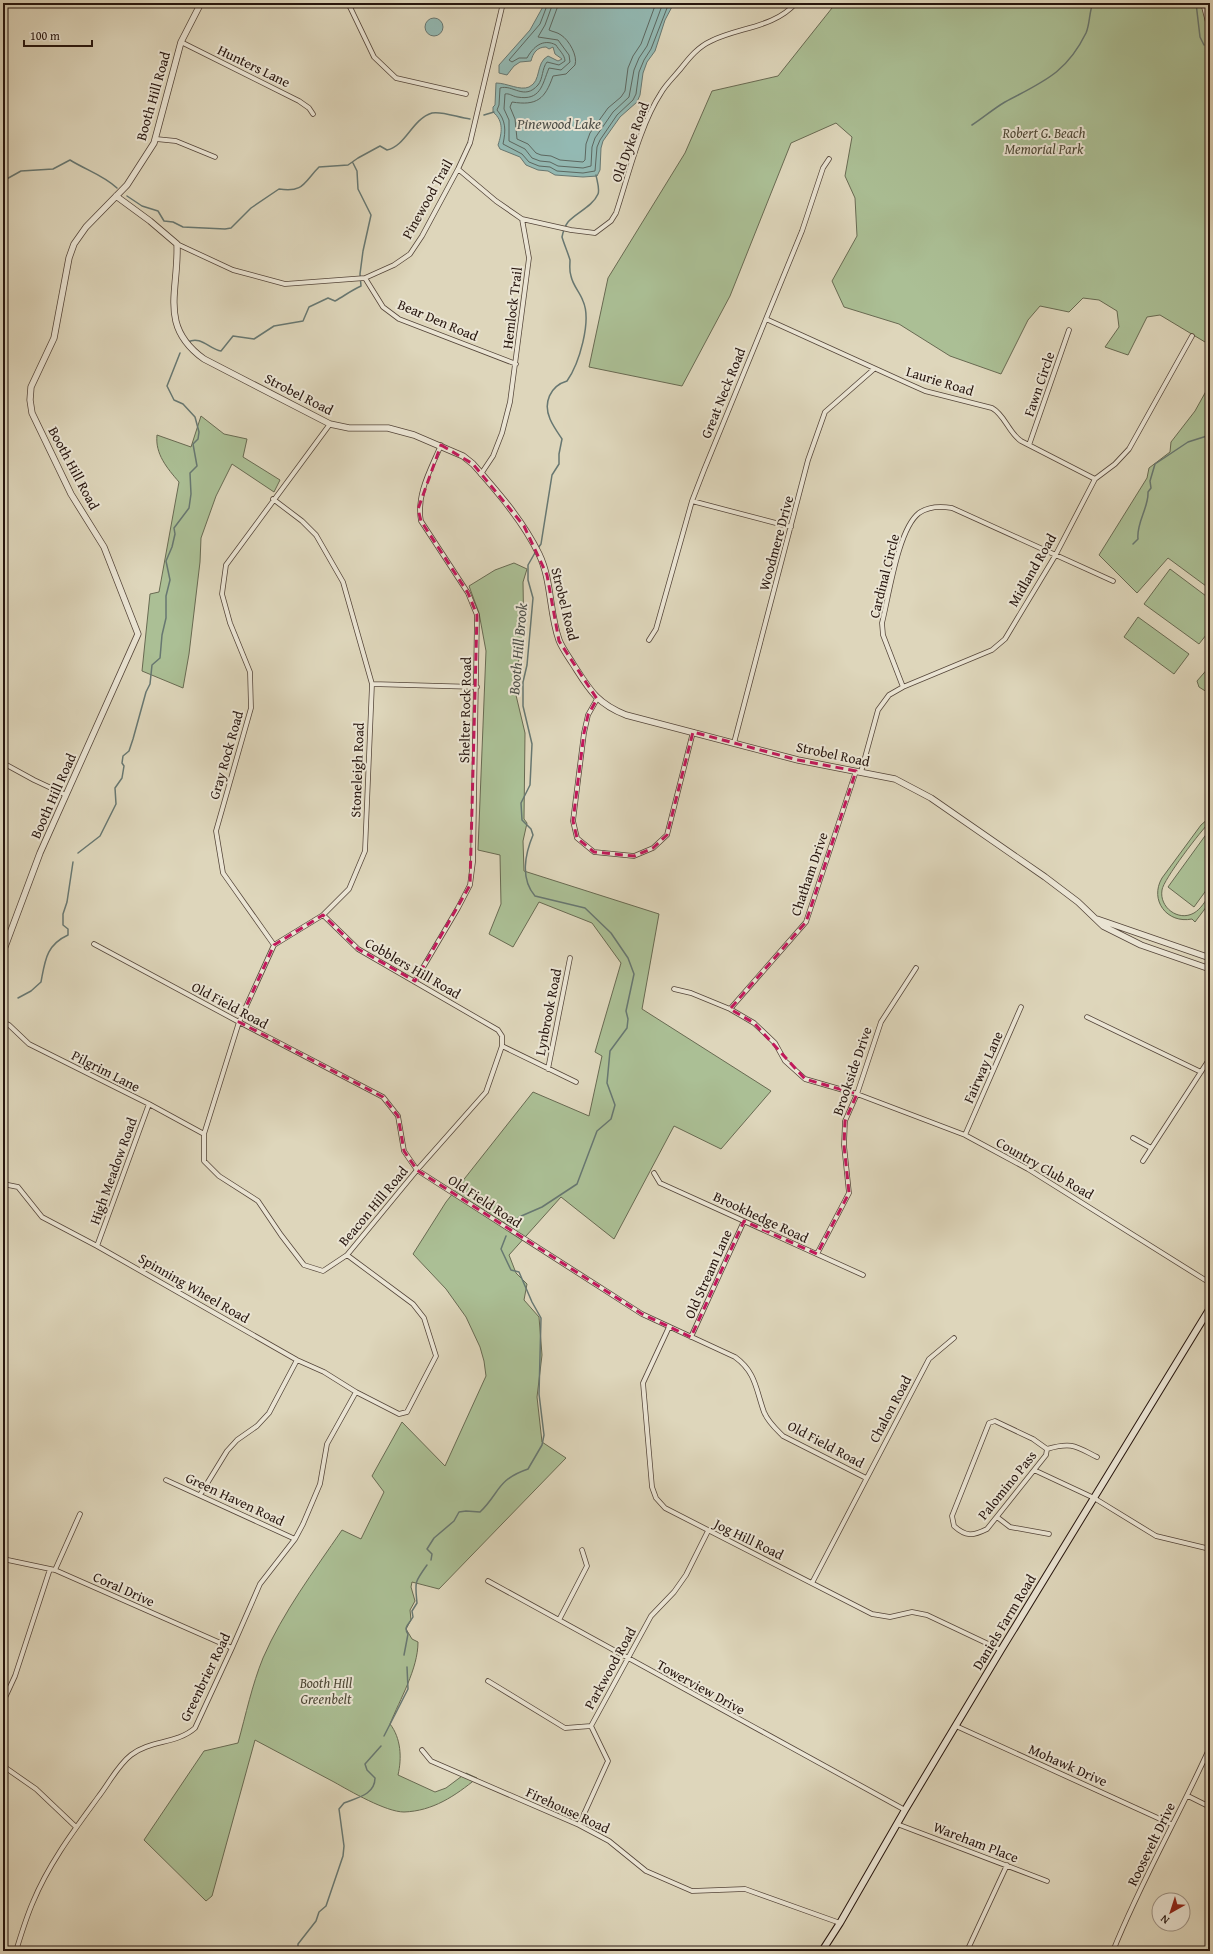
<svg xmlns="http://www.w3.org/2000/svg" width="1213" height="1954" font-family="'Gentium Book Plus',serif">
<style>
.green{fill:#abbf95;stroke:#686a52}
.water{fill:#93b9b3;stroke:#677771}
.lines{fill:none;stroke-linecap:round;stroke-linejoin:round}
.shore{stroke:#5c6760;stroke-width:1}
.stream{stroke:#677771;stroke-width:1.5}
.minor-casing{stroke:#544539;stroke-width:5.5}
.tertiary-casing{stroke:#544539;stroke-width:7}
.secondary-casing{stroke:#26150e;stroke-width:8}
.minor{stroke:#eae4d3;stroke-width:4}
.tertiary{stroke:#eae4d3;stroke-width:5.5}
.secondary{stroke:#eae4d3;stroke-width:6}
.marked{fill:none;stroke:#c2185b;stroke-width:3;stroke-dasharray:8 5;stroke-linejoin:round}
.labels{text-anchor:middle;stroke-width:4;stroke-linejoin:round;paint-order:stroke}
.street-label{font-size:14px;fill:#26150e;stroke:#eae4d3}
.park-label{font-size:14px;font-style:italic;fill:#4e4836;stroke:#eae4d3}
.water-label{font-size:15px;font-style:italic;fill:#4c4e48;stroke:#eae4d3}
</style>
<rect width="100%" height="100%" fill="#ded6bb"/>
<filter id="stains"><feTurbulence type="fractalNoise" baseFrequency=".005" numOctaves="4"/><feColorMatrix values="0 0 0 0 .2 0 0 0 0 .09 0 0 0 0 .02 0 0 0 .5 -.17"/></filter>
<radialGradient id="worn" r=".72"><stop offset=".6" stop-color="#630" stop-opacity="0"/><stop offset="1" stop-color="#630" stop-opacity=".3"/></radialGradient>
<path class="green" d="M836 3H1210V345L1160 315 1147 317 1128 355 1105 347 1119 327 1117 311 1099 300 1083 298 1069 312 1040 306 1028 320 1001 374 950 356 899 324 844 307 832 281 857 236 855 198 845 176 852 137 836 123 791 143 730 296 682 386 589 367 608 278 685 153 712 91 778 76Z
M1210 384V589L1168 558 1137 593 1099 555 1147 478 1149 468 1170 452 1171 442 1195 411Z
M201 416 224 434 247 439 243 457 280 480 274 492 232 464 216 496 201 538 200 562 189 654 183 688 142 671 150 594 159 592 179 482C167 468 155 454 157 435L191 447Z
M514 563 527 569 523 582 524 644 514 675 515 691 525 733 524 819 527 823 523 841 524 871 659 914 642 1009 771 1091 721 1149 674 1126 614 1239 561 1197 509 1255 516 1273 527 1284 524 1300 539 1317 542 1355 537 1397 542 1442 566 1458 439 1589 412 1582 411 1587 415 1601 410 1610 411 1620 406 1629 412 1639 418 1642C418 1669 400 1699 390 1724 401 1738 402 1758 398 1775L435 1792 446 1788 466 1773 477 1778C455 1796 433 1811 404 1812 386 1812 350 1791 334 1782 308 1768 281 1754 255 1740L212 1896 206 1901 144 1840 204 1751 238 1743C246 1714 252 1685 263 1658 283 1612 314 1571 342 1530L361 1539 384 1492 372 1476 402 1422 445 1466 486 1376 484 1361 480 1347 466 1317 446 1289 413 1254 446 1202 533 1092 589 1116 602 1056 595 1052 621 963 592 923 539 902 513 947 489 934 501 904 500 855 478 850 486 651 479 613 469 586 495 570Z
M1170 569 1210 599V630L1199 644 1144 604Z
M1138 617 1189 654 1174 674 1124 637Z
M1210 666V694L1199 687 1197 681Z
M1210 817V822C1202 829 1163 880 1162 890 1159 907 1178 922 1194 913 1201 909 1205 901 1210 895V902L1195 922 1192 919C1167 924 1149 900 1162 878L1201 825Z
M1210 829V885L1194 907 1168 887Z"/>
<path class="water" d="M545 3H674L665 20 655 51 647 62 643 73 640 95 637 102 620 117 603 141 601 148 600 170 597 176 583 177 555 175 548 171 538 170 526 165 520 157 500 149 498 145C502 133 504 121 493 112V107L495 105 496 83C507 83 520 91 529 87 542 81 535 63 548 56L558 61 562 59 555 54 553 47 549 49 546 47C537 47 533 53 531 61L520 62 514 66 507 75 499 73V65L530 30Z
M425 27a9 9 0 1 1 18 0a9 9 0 1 1-18 0Z"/>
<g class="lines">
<path class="shore" d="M548 3 540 24 509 60 512 62 519 58H527C533 47 543 38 556 45 558 49 565 55 565 61L559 65 547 62C542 68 543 79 538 85 524 101 513 84 500 88L499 105 497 110C506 121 506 130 503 144L522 154 529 162 539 166 550 167 557 171 583 173 595 171 597 147 600 140 617 115 633 100 636 94 639 72 644 60 651 49 669 3
M553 3 545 25 538 37 558 40 569 55 570 62 561 70 549 68C542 85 541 101 517 97 512 96 509 93 505 94L504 109 509 120V141L525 149 532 158 540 161 550 162 558 166 583 168 591 166 592 147 595 138 613 112 629 97 634 70 639 58 647 46 663 3
M559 3 549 30C553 32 557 32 561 35 569 40 578 56 575 65L566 74 553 76C545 99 537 106 512 102L510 107 515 119 517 139 528 144 536 153 541 155 551 156 560 160 583 162 585 160 586 144 590 133 608 108 621 97 625 91 628 68 633 56 641 44 656 3"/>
<path class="stream" d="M1196 3 1200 37 1204 45
M484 115 494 112
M972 125C983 118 993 109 1005 102 1042 82 1066 74 1086 33 1090 24 1089 12 1093 3
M3 181 21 171 53 169 70 160C86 170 103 175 117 188
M127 196 142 206 158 211 164 221 173 222 183 227 225 229 231 228 251 208 279 189C304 193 304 182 319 167L348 165 358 158 380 146 387 150C406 146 412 119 432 113 443 111 459 118 470 119
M188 342C201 335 210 350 221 351L233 336 254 339 274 326 303 321 309 307 328 298 335 301C344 296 352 290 361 286L360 274 363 251 371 215 358 189 357 171 353 163
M1133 544 1138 539C1136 523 1149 507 1148 492L1151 488 1150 481 1155 464 1188 442 1210 435
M538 548 541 544 552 475 559 464V454L562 439C558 433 553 426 550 419 543 403 550 386 567 381 579 364 592 321 583 301 580 292 573 286 571 276 569 271 570 266 570 260 568 253 564 244 562 237 563 232 565 226 568 222 576 213 593 206 598 194 600 189 597 181 596 175
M78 853 100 836 116 804 115 788 122 778 124 766 122 763 123 756 129 751 133 739 146 692 150 684 152 665 160 658 162 635 166 618V596L170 580 166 561 172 547 175 534 174 528 189 508 191 494 190 473 197 466 193 444 198 439 199 432 195 417 183 404 174 400 167 386 180 353
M18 998 31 991 41 982C45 961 46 945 68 935V929L63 925V914L67 902 73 862
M513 1226 519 1217 542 1207 577 1184 597 1131 611 1119 615 1105 607 1083 610 1051 627 1028 628 1019 626 1011 634 974 628 958 611 933 585 908 535 896C520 879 525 854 533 835L531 829 522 820 521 803 530 785 532 744 523 706V682L527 665 533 598 528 580V565L536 551
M431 1560 432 1554 427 1549 434 1538 454 1521 459 1512 466 1511 480 1512C500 1493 496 1480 528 1469L542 1445 544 1435 539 1394 541 1318 532 1302 519 1272 511 1270 501 1249 506 1236
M404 1655 408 1634C403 1627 409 1624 413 1617L412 1611 417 1603C415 1582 414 1583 427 1565
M384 1736 408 1689 407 1667
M298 1951V1944L316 1921 319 1912 326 1906 343 1856 344 1846 339 1809 344 1803C356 1798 375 1795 375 1778L367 1770 365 1764 381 1746"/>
<g class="minor-casing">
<path id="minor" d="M346 3 350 7 374 57 396 78 466 94
M1203 3 1210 30
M181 42 299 101 309 108 313 114
M156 139 176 141 215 157
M458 169 496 201 522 219 529 258 510 402 502 433 493 456 481 474
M522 219 571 230 595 233 611 221 616 213C628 177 640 125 661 93 666 84 675 76 682 67 690 57 698 47 711 41 739 27 774 28 796 3
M177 244 233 270 285 284 365 278 394 265 410 254 422 236 458 169 470 143 503 3
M365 278 383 307 399 319 516 364
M766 319 907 383 925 391 992 408C1005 415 1008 432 1021 441L1095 479
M1029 445 1069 330
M273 499 302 521 316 535 343 582 372 684 365 851 349 889 323 915 274 945 239 1022 204 1134V1161L219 1176 258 1201 281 1235 304 1265 323 1271 347 1255 417 1170 486 1092 502 1046V1036L498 1030 358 949 323 915
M692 501 791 527
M3 582 5 596 3 601
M3 610V615
M649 640 656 629 692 501 704 470 802 231 823 168 829 159
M372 684 477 687
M903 687 883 635 882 623C889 596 898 529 919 513 929 506 940 506 952 508L1113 581
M597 699 588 715 584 733 573 821 577 838 594 852 634 856 653 848 667 835 693 732
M734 743 808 460 825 412 874 369
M3 763 34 780 66 795
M861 772 878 710 889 695 903 687 992 650 1005 639 1055 556 1095 479 1115 464 1129 449 1192 336
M94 944 239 1022 383 1097 398 1116 404 1151 417 1170 642 1314 735 1357C756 1372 756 1390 764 1412 768 1422 776 1429 783 1436L866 1478
M274 945 223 873 216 831 251 708 250 672 230 623 222 594 226 565 330 424
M415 981 458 908 470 885 473 862 477 615 468 593 421 521C416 494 431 469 441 445
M674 989 691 993 730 1009 754 1023 775 1043 785 1061 805 1079 857 1094 965 1135 1028 1169 1210 1283
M730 1009 806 922 856 771
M1087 1017 1201 1072
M3 1022 9 1025 29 1044 149 1104 204 1134
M502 1046 576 1082
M548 1069 570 958
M965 1135 1021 1007
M1133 1138 1151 1148
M1143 1161 1210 1058
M654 1173 660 1183 863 1275
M3 1184 18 1187 42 1217 97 1246 297 1360 324 1372 356 1392 399 1414 407 1412 436 1356 424 1318 413 1304 347 1255
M97 1246 149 1104
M817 1254 849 1193 844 1145 845 1121 857 1094 881 1022 916 968
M669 1327 643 1383 652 1487 656 1498 665 1508 872 1614 890 1617 912 1612 927 1615 1001 1650
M691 1337 744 1221
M995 1421 1033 1439 1047 1449 1046 1455 987 1529C973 1536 966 1537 954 1526L952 1516 989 1423Z
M1047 1449C1072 1442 1075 1446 1097 1457
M1034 1470 1094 1498 1156 1536 1210 1549
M166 1480 295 1539
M200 1495 227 1451 237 1440 257 1426 269 1413 297 1360
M997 1517 1010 1527 1049 1534
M3 1559 55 1570 232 1648
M55 1570 80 1514
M488 1581 905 1810
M812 1583 929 1359 954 1338
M559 1620 587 1566 582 1550
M488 1681 565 1728 591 1726
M3 1702 15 1676 50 1569
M591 1726 651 1616 674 1592 686 1575 708 1531
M956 1726 1171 1824
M422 1750 431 1761 579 1825 609 1841 646 1871 692 1891 745 1889 840 1923
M3 1766 36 1789 76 1827
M1188 1796 1210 1807
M897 1824 1047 1881
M579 1825 608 1761 591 1726
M16 1951C21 1935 26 1918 33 1902 49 1863 75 1829 99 1796 109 1783 118 1765 131 1755 150 1740 177 1744 195 1728L232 1648 260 1584 295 1539 303 1524 320 1484 327 1444 356 1392
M967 1951 1007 1865
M1113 1951C1141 1881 1179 1816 1210 1747"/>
</g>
<g class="tertiary-casing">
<path id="tertiary" d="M116 196 150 221 177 244C179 291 158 326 204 359L330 424 349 428H388L414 435 463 456 473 464C497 491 523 521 539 554 552 581 549 612 559 640 562 648 568 656 573 664 589 689 596 703 626 715L798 760 895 779 931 798 1045 877 1078 902 1103 926 1141 945 1210 969
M1097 919 1210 958
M3 952 40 853 138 634 104 547 71 494 32 413 30 400 31 387 54 338 69 258 74 244 86 227 127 185 154 143 181 42 201 3"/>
</g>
<g class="secondary-casing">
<path id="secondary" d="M822 1951 840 1923 905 1810 1001 1650 1210 1308"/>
</g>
<use href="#minor" class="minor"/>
<use href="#tertiary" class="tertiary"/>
<use href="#secondary" class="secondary"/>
</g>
<path class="marked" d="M441 445 473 464 524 526 547 575 559 641 597 699 588 715 584 733 573 821 577 838 594 852 634 856 653 848 667 835 693 732 798 760 856 771 806 922 730 1009 754 1023 805 1079 857 1094 845 1121 844 1145 849 1193 817 1254 744 1221 691 1337 642 1314 417 1170 404 1151 398 1116 383 1097 239 1022 274 945 323 915 358 949 415 981 470 885 477 615 468 593 421 521 418 509Z"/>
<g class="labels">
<g class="street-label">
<text transform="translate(254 66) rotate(26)" y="5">Hunters Lane</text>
<text transform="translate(153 96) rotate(-74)" y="5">Booth Hill Road</text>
<text transform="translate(630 142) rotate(-70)" y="5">Old Dyke Road</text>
<text transform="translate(427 199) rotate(-61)" y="5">Pinewood Trail</text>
<text transform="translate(512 308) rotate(-83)" y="5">Hemlock Trail</text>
<text transform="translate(438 320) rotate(23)" y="5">Bear Den Road</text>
<text transform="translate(940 381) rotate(17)" y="5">Laurie Road</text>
<text transform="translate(1039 384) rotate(-71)" y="5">Fawn Circle</text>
<text transform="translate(723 393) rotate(-68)" y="5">Great Neck Road</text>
<text transform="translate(299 394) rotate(27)" y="5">Strobel Road</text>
<text transform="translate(74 468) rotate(62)" y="5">Booth Hill Road</text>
<text transform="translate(776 543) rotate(-75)" y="5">Woodmere Drive</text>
<text transform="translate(1032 570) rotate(-60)" y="5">Midland Road</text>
<text transform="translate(884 576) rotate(-76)" y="5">Cardinal Circle</text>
<text transform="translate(565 604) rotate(76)" y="5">Strobel Road</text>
<text transform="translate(465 710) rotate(-89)" y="5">Shelter Rock Road</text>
<text transform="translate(833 754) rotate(12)" y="5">Strobel Road</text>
<text transform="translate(226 755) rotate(-74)" y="5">Gray Rock Road</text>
<text transform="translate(357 770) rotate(-88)" y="5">Stoneleigh Road</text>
<text transform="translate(53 796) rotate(-66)" y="5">Booth Hill Road</text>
<text transform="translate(809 874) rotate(-71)" y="5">Chatham Drive</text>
<text transform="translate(413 968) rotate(30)" y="5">Cobblers Hill Road</text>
<text transform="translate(230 1005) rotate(28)" y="5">Old Field Road</text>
<text transform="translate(548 1012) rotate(-79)" y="5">Lynbrook Road</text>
<text transform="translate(983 1067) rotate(-66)" y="5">Fairway Lane</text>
<text transform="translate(106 1071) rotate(27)" y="5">Pilgrim Lane</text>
<text transform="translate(852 1071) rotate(-71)" y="5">Brookside Drive</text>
<text transform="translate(1045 1168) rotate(30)" y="5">Country Club Road</text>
<text transform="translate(113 1171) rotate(-70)" y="5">High Meadow Road</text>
<text transform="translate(485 1201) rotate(33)" y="5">Old Field Road</text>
<text transform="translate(373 1206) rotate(-50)" y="5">Beacon Hill Road</text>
<text transform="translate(761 1217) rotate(25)" y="5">Brookhedge Road</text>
<text transform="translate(708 1274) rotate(-66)" y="5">Old Stream Lane</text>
<text transform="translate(194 1288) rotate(30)" y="5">Spinning Wheel Road</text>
<text transform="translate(890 1409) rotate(-62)" y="5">Chalon Road</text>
<text transform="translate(826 1444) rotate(28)" y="5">Old Field Road</text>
<text transform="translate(1007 1485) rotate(-51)" y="5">Palomino Pass</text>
<text transform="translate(235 1499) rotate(25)" y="5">Green Haven Road</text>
<text transform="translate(749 1539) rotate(26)" y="5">Jog Hill Road</text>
<text transform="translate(124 1589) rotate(24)" y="5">Coral Drive</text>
<text transform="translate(1004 1622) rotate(-59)" y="5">Daniels Farm Road</text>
<text transform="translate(610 1668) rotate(-61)" y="5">Parkwood Road</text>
<text transform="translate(205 1677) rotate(-64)" y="5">Greenbrier Road</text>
<text transform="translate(701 1687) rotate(29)" y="5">Towerview Drive</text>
<text transform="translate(1068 1765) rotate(24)" y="5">Mohawk Drive</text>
<text transform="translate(568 1810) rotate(25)" y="5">Firehouse Road</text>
<text transform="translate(976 1842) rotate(21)" y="5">Wareham Place</text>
<text transform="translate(1151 1844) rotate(-64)" y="5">Roosevelt Drive</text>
</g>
<g class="park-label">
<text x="1044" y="138">Robert G. Beach<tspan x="1044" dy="16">Memorial Park</tspan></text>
<text x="326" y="1688">Booth Hill<tspan x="326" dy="16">Greenbelt</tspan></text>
</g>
<g class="water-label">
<text x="559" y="129">Pinewood Lake</text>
<text transform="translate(518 649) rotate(-85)" y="5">Booth Hill Brook</text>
</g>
</g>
<rect width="1213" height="1954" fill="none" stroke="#ded6bb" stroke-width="16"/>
<rect x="4" y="4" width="1205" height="1946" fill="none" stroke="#26150e" stroke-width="2"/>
<rect x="8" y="8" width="1197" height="1938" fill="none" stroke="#26150e"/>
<g transform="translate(1171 1912) rotate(219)"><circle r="19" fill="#eae4d3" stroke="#9c9184"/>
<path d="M0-3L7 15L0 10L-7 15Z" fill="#8f2418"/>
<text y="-6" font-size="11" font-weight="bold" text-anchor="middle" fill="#26150e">N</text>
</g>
<path d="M24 40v6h68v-6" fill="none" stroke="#26150e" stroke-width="2"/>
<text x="30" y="40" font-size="12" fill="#26150e" stroke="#eae4d3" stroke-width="3" paint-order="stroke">100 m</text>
<rect width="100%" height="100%" filter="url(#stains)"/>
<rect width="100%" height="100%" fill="url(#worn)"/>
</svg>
